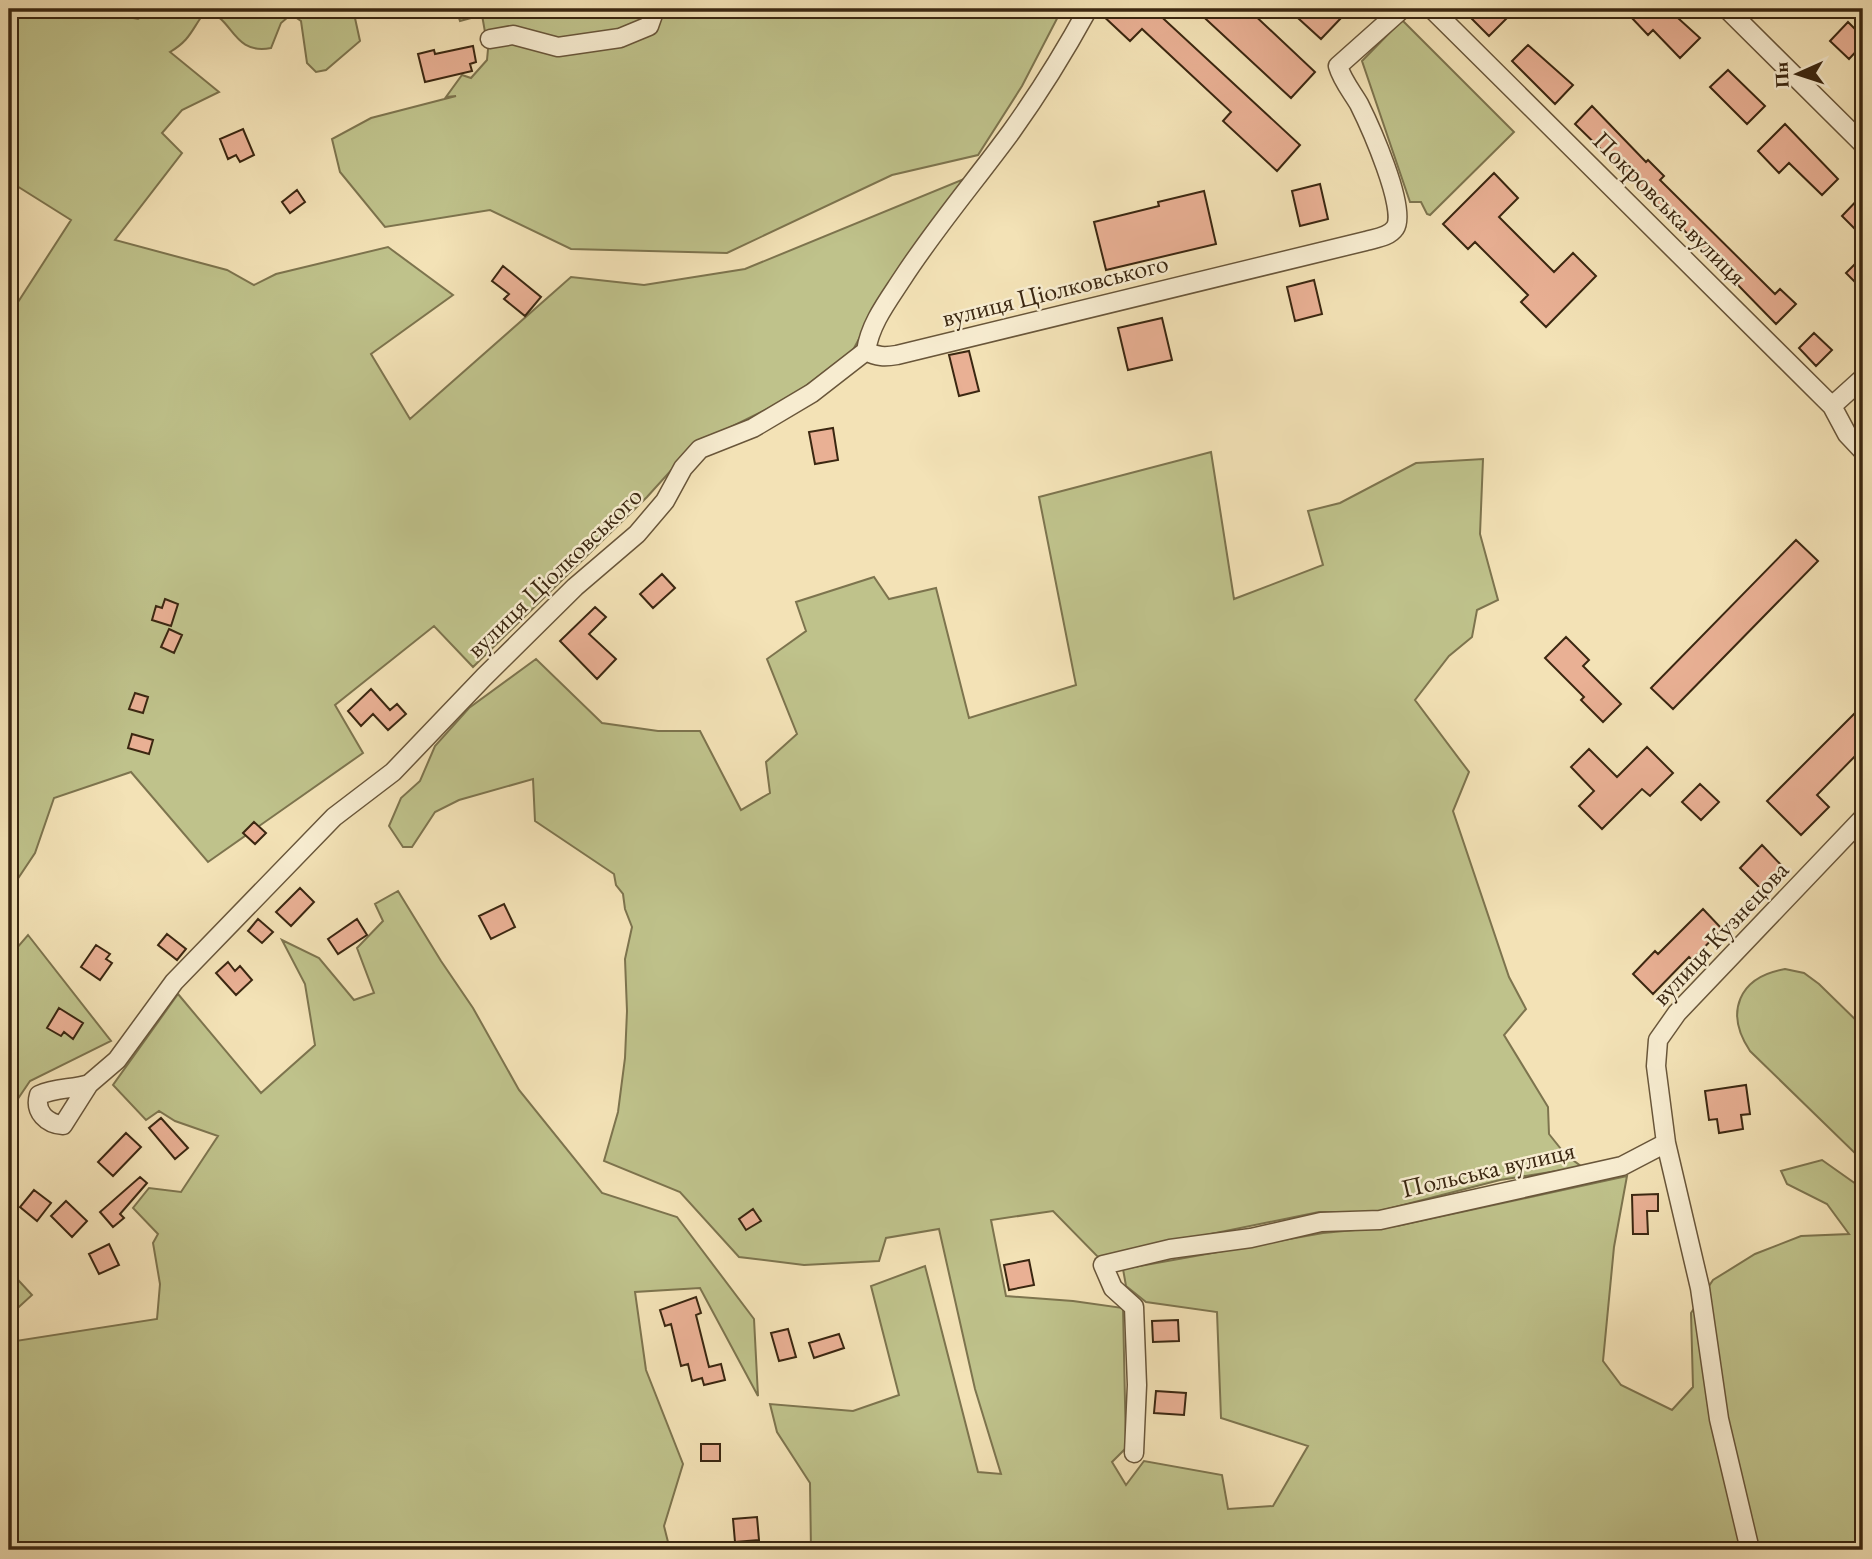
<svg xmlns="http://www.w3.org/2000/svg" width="1872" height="1559" font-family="'EB Garamond',serif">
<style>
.green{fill:#bfc28b;stroke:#7d744e;stroke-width:2}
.building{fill:#e9b094;stroke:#3b2711;stroke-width:2}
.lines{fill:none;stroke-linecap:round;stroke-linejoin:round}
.minor-casing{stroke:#69563a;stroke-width:21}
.minor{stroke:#f7ecd0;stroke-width:18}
.labels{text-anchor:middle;stroke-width:5;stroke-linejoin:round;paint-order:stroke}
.street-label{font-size:26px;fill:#3b2711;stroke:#f7ecd0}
</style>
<rect width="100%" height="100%" fill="#f3e2b6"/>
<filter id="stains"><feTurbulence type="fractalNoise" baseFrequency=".00286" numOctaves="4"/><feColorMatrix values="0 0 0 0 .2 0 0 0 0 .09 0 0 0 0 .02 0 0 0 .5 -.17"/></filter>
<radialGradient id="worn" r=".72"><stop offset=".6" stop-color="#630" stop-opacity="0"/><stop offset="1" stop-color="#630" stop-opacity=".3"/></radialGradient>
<path class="green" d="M9 9H101L96 11 138 19 153 9H353L360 41 326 70 316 72 307 63 301 21 295 17H288L281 23 271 48C230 56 233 12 204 13 191 31 190 40 170 52L219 92 182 110 162 133 182 153 115 240 227 270 254 285 276 274 388 247 453 295 371 354 410 419 571 277 644 285 745 269 964 179 892 278 853 350 790 398 694 445 647 497 473 667 434 626 335 705 363 753 208 862 131 772 54 798 35 853 9 892V316L71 220 9 181Z
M456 9H1062L1022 86 978 155 892 175 727 253 571 249 490 210 385 227 340 172 332 139 371 118 456 96 446 97 462 75 471 78 487 60 488 49 482 15 460 21Z
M1402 20 1514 132 1430 215 1427 214 1421 202H1410L1362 61Z
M1211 452 1234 599 1323 565 1308 511 1340 503 1416 463 1483 459 1480 534 1498 600 1477 610 1472 637 1449 656 1415 700 1469 772 1453 811 1509 977 1526 1009 1504 1035 1548 1107 1549 1134 1565 1154 1582 1167 1500 1180 1376 1212H1319L1098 1257 1053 1211 991 1220 1006 1296 1073 1301 1123 1308 1126 1448 1112 1462 1126 1485 1144 1461 1222 1475 1228 1509 1273 1506 1308 1446 1221 1418 1217 1312 1146 1302 1126 1286 1123 1269 1323 1233 1397 1226 1627 1176 1614 1247 1603 1361 1621 1385 1672 1410 1693 1387 1691 1313 1713 1280 1755 1254 1801 1236 1849 1234 1827 1204 1787 1184 1781 1171 1822 1160 1863 1189V1550H811L810 1483 777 1432 770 1404 853 1411 899 1395 871 1286 925 1266 978 1472 1001 1474 975 1389 939 1229 886 1238 879 1261 804 1265 739 1257 680 1192 604 1161 618 1112 625 1058 627 1011 625 959 632 927 625 909 623 894 616 885 614 874 535 821 533 779 459 800 435 812 412 847H403L389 826 401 798 420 781 435 746 469 708 536 659 602 723 658 731H700L741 810 770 793 766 762 797 734 767 659 806 631 796 602 874 577 889 599 936 588 969 718 1076 685 1039 497Z
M398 891 441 961 473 1008 519 1090 602 1193 677 1217 754 1319 758 1396 700 1288 635 1292 646 1370 683 1464 664 1526 670 1550H9V1342L157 1319 160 1284 153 1243 158 1234 133 1208 149 1188 181 1192 218 1136 175 1121 159 1111 146 1120 113 1085 178 994 261 1093 315 1045 305 984 282 940 319 958 354 1000 374 993 357 948 383 921 375 904Z
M28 935 111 1041 30 1081 9 1112V957Z
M1785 969 1804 973 1819 984 1863 1027V1161L1750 1051C1724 1012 1739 977 1785 969Z
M9 1270 32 1295 9 1316Z"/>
<path class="building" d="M1099 9H1153L1300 145 1277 171 1223 121 1231 112 1142 29 1130 41 1099 12Z
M1195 9H1248L1315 72 1291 98Z
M1288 9H1333L1342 17 1321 39Z
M1478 9H1498L1507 18 1489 36 1470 17Z
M1637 9H1668L1700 38 1680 58 1653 30 1648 35 1630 16Z
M1848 22 1863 37V44L1849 59 1830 41Z
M1528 45 1573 85 1555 104 1512 61Z
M473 46 476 62 470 64 472 71 425 82 418 54 434 50 435 54Z
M1728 70 1765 106 1747 124 1710 87Z
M1592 106 1646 162 1648 160 1664 176 1660 180 1775 294 1780 289 1796 304 1776 324 1696 242 1575 124Z
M1785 124 1838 179 1822 195 1789 163 1779 173 1758 151Z
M243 129 254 155 240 162 236 155 228 159 220 139Z
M1494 173 1518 198 1499 217 1554 272 1573 253 1596 276 1546 327 1521 302 1528 295 1475 242 1468 249 1443 224Z
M1320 184 1328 219 1300 226 1292 191Z
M297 190 305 202 290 213 282 202Z
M1204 191 1216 244 1106 270 1094 222 1159 206 1158 202Z
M1863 194V237L1842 216Z
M1863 256V290L1846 273Z
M503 266 541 297 525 316 504 299 509 294 492 281Z
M1314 280 1322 314 1295 321 1287 287Z
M1162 318 1172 360 1128 370 1118 328Z
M1814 333 1832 350 1816 366 1799 348Z
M969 351 979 391 959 396 949 355Z
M833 428 838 460 815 464 809 432Z
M1796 540 1818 561 1673 709 1651 688Z
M662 574 675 588 653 608 640 594Z
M165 599 178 604 171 626 152 620 156 606 162 608Z
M595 607 606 617 589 634 616 659 597 679 560 641Z
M169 629 182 635 174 653 161 647Z
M1566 637 1589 660 1583 666 1621 704 1603 722 1581 700 1584 697 1545 658Z
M371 689 390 710 397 704 406 714 388 730 373 714 361 726 348 711Z
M135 693 148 697 143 713 129 709Z
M1863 705V748L1817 795 1829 807 1801 835 1767 801Z
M132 734 153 740 149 754 128 748Z
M1647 747 1673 773 1650 796 1642 789 1602 829 1579 806 1594 791 1571 767 1589 749 1617 777Z
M1700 784 1719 802 1701 820 1682 802Z
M254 822 266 833 255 844 243 833Z
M1762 845 1783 867 1761 889 1740 868Z
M300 888 314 902 291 926 276 912Z
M504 904 515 927 491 939 479 916Z
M1703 909 1722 929 1692 960 1689 957 1653 994 1633 974 1655 951 1658 954Z
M258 919 273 932 262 943 248 931Z
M357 919 367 935 338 954 328 939Z
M167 934 186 949 177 960 158 945Z
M96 945 110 954 106 959 112 963 100 980 81 967Z
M228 962 235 971 240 966 252 980 236 995 216 973Z
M59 1008 83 1023 73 1039 64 1032 61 1036 47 1028Z
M1746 1085 1750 1114 1741 1115 1743 1129 1719 1133 1717 1119 1709 1120 1705 1091Z
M161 1118 188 1148 175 1159 149 1128Z
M126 1133 141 1147 113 1176 98 1162Z
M140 1177 147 1183 120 1214 124 1218 113 1227 100 1212Z
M34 1190 51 1203 37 1221 20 1207Z
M1658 1194V1211H1647L1648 1234H1633L1632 1195Z
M66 1201 87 1221 72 1237 51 1216Z
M753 1209 761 1221 746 1230 739 1219Z
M109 1244 119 1265 99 1274 89 1254Z
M1029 1260 1034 1285 1009 1290 1004 1265Z
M696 1297 701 1313 696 1315 709 1367 721 1364 725 1380 704 1385 702 1378 692 1381 688 1364 681 1366 671 1324 665 1326 660 1310Z
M1178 1320 1179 1341 1153 1342 1152 1321Z
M788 1329 796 1357 779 1361 771 1333Z
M839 1334 844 1348 814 1358 809 1343Z
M1156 1391 1186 1393 1184 1415 1154 1413Z
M701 1444H720V1461H701Z
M757 1517 759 1540 735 1542 733 1519Z"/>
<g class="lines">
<g class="minor-casing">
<path id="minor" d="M1432 9 1832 406 1847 434 1863 451
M1727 9 1863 144
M490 39 513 35 558 47 620 38 649 26 655 9
M866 351C870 324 887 302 902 279 935 228 975 181 1011 132 1039 93 1065 51 1088 9
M1832 406 1863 378
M89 1084C73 1089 55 1088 39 1095 34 1112 47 1124 63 1125L89 1084 117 1060 174 982 334 817 393 772 484 677 575 587 637 534 665 501 683 468 700 449 753 428 812 393 866 351C877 357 885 357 897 355L1366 241C1376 238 1389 237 1395 228 1408 210 1369 124 1359 104 1352 92 1342 80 1338 66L1402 9
M1134 1453 1137 1385 1134 1307 1113 1288 1103 1265 1170 1249 1251 1238 1321 1222 1380 1220 1622 1166 1666 1143
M1750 1550 1719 1419 1700 1288 1666 1143 1656 1066 1658 1040 1677 1013 1863 818"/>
</g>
<use href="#minor" class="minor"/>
</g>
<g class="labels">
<g class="street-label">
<text transform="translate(1670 208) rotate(45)" y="9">Покровська вулиця</text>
<text transform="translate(1055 290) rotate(-14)" y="9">вулиця Ціолковського</text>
<text transform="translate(554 572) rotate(-44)" y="9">вулиця Ціолковського</text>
<text transform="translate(1720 933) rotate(-47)" y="9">вулиця Кузнєцова</text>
<text transform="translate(1488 1169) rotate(-13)" y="9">Польська вулиця</text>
</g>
</g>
<rect width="1872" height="1559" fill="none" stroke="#f3e2b6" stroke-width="35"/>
<rect x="10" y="10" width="1851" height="1538" fill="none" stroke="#3b2711" stroke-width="3.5"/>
<rect x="18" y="18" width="1837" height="1524" fill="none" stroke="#3b2711" stroke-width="2"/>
<g transform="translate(1798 74) rotate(267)" stroke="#f7ecd0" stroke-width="5" paint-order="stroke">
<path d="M0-5L12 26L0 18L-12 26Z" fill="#3b2711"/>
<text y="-10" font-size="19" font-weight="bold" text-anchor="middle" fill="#3b2711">Пн</text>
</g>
<rect width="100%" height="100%" filter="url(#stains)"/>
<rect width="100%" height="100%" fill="url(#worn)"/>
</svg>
